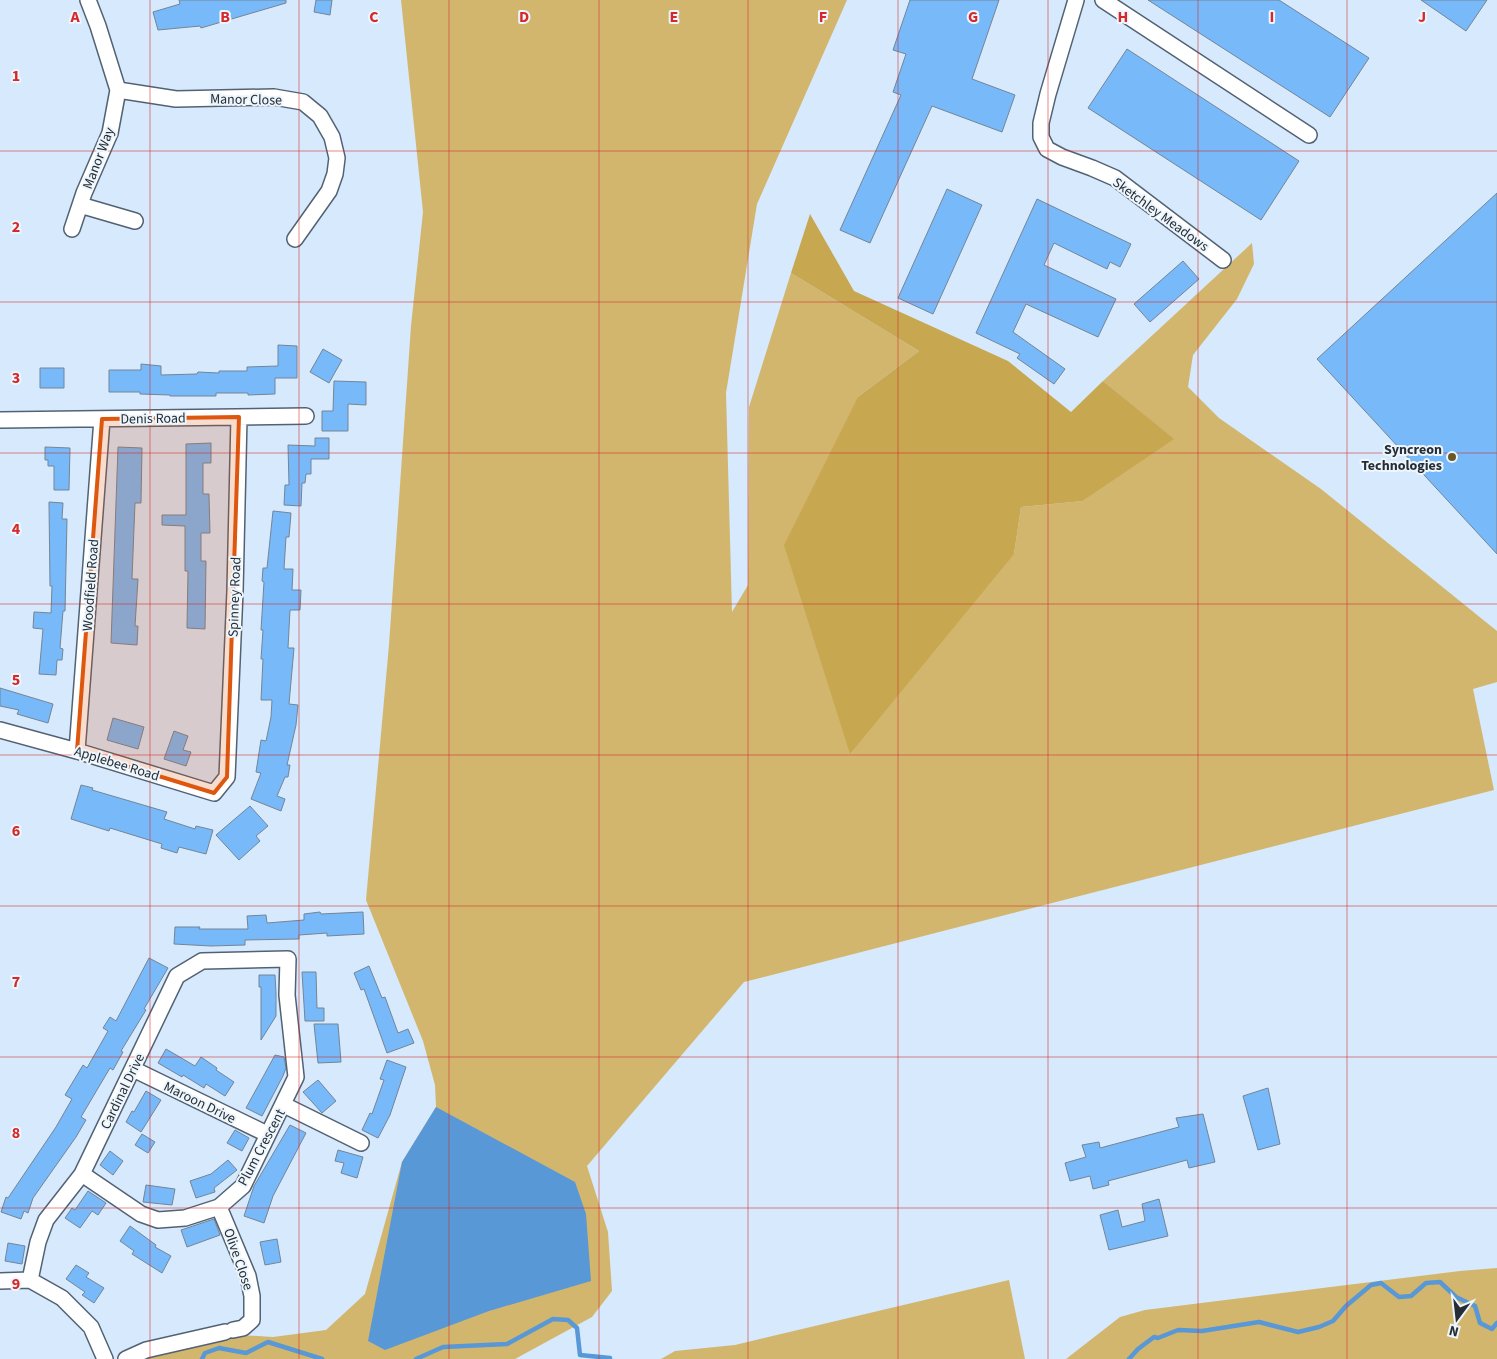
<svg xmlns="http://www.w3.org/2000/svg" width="1497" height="1359" font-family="'Source Sans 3',sans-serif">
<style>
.green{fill:#d2b66d}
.forest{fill:#c7a74f}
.water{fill:#5898d6}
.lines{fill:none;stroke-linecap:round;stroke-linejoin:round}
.stream{stroke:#5898d6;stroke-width:4.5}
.building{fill:#78b9f9;stroke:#748596}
.minor-casing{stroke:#526273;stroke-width:18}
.minor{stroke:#fff;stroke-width:15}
.marked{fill:#de570e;fill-opacity:0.2;stroke:#de570e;stroke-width:4;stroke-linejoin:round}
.grid{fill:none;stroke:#d62828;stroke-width:1;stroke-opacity:0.55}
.poi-dot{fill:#6a5927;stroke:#edf5fd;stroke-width:2}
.labels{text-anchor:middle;stroke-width:4;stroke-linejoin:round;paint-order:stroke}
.street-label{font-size:14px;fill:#262d34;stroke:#edf5fd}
.poi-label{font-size:14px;font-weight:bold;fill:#262d34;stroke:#edf5fd;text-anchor:end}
.grid-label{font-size:16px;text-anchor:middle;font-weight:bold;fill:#d62828;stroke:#edf5fd;stroke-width:4;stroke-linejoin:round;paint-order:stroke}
</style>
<rect width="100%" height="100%" fill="#d6e9fd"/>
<path class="green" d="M401 0H847L757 204 726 393 732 612 748 585 749 407 791 273 919 351 858 397 1014 554 1021 507 1083 501 1173 439 1103 381 1252 243 1254 264 1237 299 1193 355 1188 387 1219 418 1321 489 1497 631V682L1473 689 1494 790 744 982 587 1166 608 1232 612 1291 592 1317 515 1359H119L143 1347 189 1332 273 1337 326 1330 365 1294 402 1162 436 1107 435 1085 423 1041 366 900 389 645 411 326 423 212Z
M1497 1268V1359H1066L1120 1317 1145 1310 1460 1271Z
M1009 1280 1025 1359H661L675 1351 735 1345Z"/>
<path class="forest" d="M810 214 854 291 1008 361 1071 412 1103 381 1174 439 1083 501 1021 507 1014 554 850 754 784 545 858 397 919 351 791 273Z"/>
<path class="water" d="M436 1107 575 1182 586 1214 591 1281 489 1311 385 1350 368 1341 402 1162Z"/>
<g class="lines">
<path class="stream" d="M202 1359 205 1353 219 1348 246 1353 268 1342 322 1359
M416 1359 443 1347 507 1344 553 1319 568 1320 577 1328 580 1355 610 1358
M1129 1359 1138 1349 1154 1337 1158 1338 1178 1330 1202 1331 1259 1322 1298 1332 1319 1327 1333 1321 1346 1306 1371 1285 1381 1283 1399 1297 1411 1296 1426 1283 1440 1282 1456 1297 1475 1306 1480 1323 1492 1329 1497 1323"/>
</g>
<path class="building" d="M179 0H286V3L201 28 200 26 158 30 153 12 180 4Z
M316 0H332L330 15 314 12Z
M910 0H999L972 79 1015 95 1002 132 932 106 870 243 840 230 901 95 893 92 906 54 893 50Z
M1148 0H1279L1369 58 1330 117Z
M1421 0H1487L1466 31Z
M1127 49 1299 161 1261 220 1088 108Z
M947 189 982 205 933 314 898 298Z
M1497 193V554L1317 359Z
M1037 199 1131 244 1120 267 1110 262 1107 269 1054 243 1044 265 1116 299 1098 337 1026 304 1013 332 1065 369 1054 384 1017 358 1020 354 976 333Z
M1183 261 1199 279 1150 322 1134 304Z
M278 345 297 346V378H275V394L248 395V393H216V396H170V395L140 394V392H109V370H141V364L161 366V375L197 374 198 372 219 373V371H247V367L278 366Z
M323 349 342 360 329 383 310 372Z
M40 368H64V388H40Z
M334 381 366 382V405L348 404V431H322V411H333Z
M315 438H329V459H311V474H306L305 483H302L301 506 284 505 285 485H289L288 445 315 446Z
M211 443V463H203V494H209L210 533H201V561H206L205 629 187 628 188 571H185V526L162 525V515H186V444Z
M45 447 70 448 69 490H54V466H48V460H45Z
M118 447 142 448 141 503H135L132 579H138L135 626H138L137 645 111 643Z
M49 502 63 503 62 519H67L65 611H63L60 648 63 649 62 660H57L56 675 39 674 43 629 33 628 34 612 51 613 52 586H50Z
M273 511 291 513 289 537H286L284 569H293L292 590H301L300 610H290L288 648H294L289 704 298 705 296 725 287 765H290L288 777H285L277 796 285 799 281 811 251 799 261 773 256 772 261 740 266 741 271 717 272 700H261L263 659H261L263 630H261L264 582 262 581 263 568H267Z
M0 688 53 704 48 723 17 714 19 710 0 706Z
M113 718 144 727 138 749 107 740Z
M174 731 188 736 183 750 191 752 186 766 164 759Z
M81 785 93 788 92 790 167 812 164 819 195 829 196 826 213 830 206 854 179 847 177 853 161 848 162 844 110 828 109 831 71 819Z
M250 806 268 826 256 836 260 841 239 860 216 835Z
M320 912 321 914 363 912 364 934 327 936V933L299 935V939L245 940V945L211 946 174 944 175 927H200L199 929H248L247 916 266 915 267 923 304 920V914Z
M149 958 168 968 144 1009 146 1010 121 1051 123 1052 113 1070 110 1068 81 1117 86 1120 76 1137 33 1198 28 1213 24 1211 21 1219 1 1212 6 1197 8 1198 56 1127 72 1099 65 1095 83 1065 87 1068 108 1031 103 1028 110 1017 116 1021Z
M369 966 382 998 385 997 398 1033 408 1029 414 1043 387 1053 364 989 361 990 354 973Z
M302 972H316L317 1008H324V1021H305Z
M259 975H275L276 993V1016L261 1040V987H259Z
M314 1024H338L341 1062 318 1063Z
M166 1049 195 1066 201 1057 217 1068 216 1070 234 1082 225 1096 206 1084 204 1088 183 1075 182 1077 158 1063Z
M275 1055 284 1057 286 1068 283 1076 262 1116 246 1108Z
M387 1060 406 1067 390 1115 378 1138 362 1130 370 1113 372 1114 384 1080 380 1079Z
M318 1080 336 1101 322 1113 303 1092Z
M1268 1088 1280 1144 1258 1150 1243 1096Z
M146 1091 161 1100 141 1132 126 1122 132 1111 134 1112Z
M1203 1114 1215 1162 1189 1168 1187 1160 1108 1181 1109 1185 1093 1189 1090 1176 1070 1181 1065 1163 1086 1157 1082 1145 1099 1142 1100 1148 1179 1127 1176 1118Z
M290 1125 306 1133 273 1196 264 1223 244 1216 254 1186Z
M235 1130 249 1138 242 1151 227 1143Z
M142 1134 155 1142 148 1153 135 1145Z
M338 1150 363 1157 357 1178 341 1173 344 1163 335 1161Z
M110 1151 123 1161 113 1175 100 1165Z
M228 1160 237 1170 214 1188 215 1192 196 1198 190 1181 211 1174Z
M146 1185 175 1189 172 1205 143 1202Z
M88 1191 106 1203 98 1215 92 1211 80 1228 65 1218 72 1208 75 1210Z
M1159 1199 1168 1236 1109 1250 1100 1215 1118 1210 1122 1227 1145 1221 1142 1204Z
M214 1219 220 1235 187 1247 181 1230Z
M130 1226 156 1245 155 1247 171 1256 162 1273 132 1254 134 1251 120 1241Z
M277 1239 281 1262 265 1265 260 1242Z
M8 1243 25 1246 22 1264 5 1261Z
M76 1265 89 1273 86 1277 104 1288 94 1303 82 1295 85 1292 66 1279Z"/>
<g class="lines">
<g class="minor-casing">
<path id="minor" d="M1076 0 1048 94 1041 123V137L1047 149 1062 157 1092 168 1115 178 1223 260
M1103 0 1309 135
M118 90 176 99 274 97 303 102 320 116 332 137 337 158 335 174 329 191 295 239
M80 205 135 221
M72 229 84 193 110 133 118 90 98 26 88 0
M0 420 306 416
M0 730 77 751 214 793 227 777 235 591 239 417
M77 751 102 419
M133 1069 267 1134
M284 1105 361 1143
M219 1207 248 1276 252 1296V1320L243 1328 233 1330
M30 1280 62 1298 91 1327 105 1359
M0 1281 30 1280 38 1242 46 1220 82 1174 177 976 202 961 288 959 287 995 296 1077 243 1186 219 1207 185 1218 158 1220 141 1214 82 1174
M126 1359 146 1350 225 1332"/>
</g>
<use href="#minor" class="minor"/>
</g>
<path class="marked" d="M239 417 227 777 214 793 77 751 102 419Z"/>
<path class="grid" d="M150 0V1359M299 0V1359M449 0V1359M599 0V1359M748 0V1359M898 0V1359M1048 0V1359M1198 0V1359M1347 0V1359M0 151H1497M0 302H1497M0 453H1497M0 604H1497M0 755H1497M0 906H1497M0 1057H1497M0 1208H1497"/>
<circle class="poi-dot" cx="1452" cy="457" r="5"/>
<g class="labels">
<g class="street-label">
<text transform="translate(246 99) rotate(1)" y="5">Manor Close</text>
<text transform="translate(98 158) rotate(-69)" y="5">Manor Way</text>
<text transform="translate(1161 214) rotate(36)" y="5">Sketchley Meadows</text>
<text transform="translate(153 418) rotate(-1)" y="5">Denis Road</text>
<text transform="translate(90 585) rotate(-86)" y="5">Woodfield Road</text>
<text transform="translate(234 597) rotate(-88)" y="5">Spinney Road</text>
<text transform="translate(117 763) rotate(17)" y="5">Applebee Road</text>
<text transform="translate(122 1091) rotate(-64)" y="5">Cardinal Drive</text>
<text transform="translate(200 1102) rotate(26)" y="5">Maroon Drive</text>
<text transform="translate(261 1147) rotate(-62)" y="5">Plum Crescent</text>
<text transform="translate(239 1259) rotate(71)" y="5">Olive Close</text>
</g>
<g class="poi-label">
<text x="1442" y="454">Syncreon<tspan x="1442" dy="16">Technologies</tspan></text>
</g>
</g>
<g class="grid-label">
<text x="75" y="22">A</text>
<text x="225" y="22">B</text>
<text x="374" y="22">C</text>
<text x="524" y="22">D</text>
<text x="674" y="22">E</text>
<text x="823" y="22">F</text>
<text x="973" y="22">G</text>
<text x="1123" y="22">H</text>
<text x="1272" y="22">I</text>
<text x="1422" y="22">J</text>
<text x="16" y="81">1</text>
<text x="16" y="232">2</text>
<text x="16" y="383">3</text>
<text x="16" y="534">4</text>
<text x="16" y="685">5</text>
<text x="16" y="836">6</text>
<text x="16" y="987">7</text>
<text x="16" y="1138">8</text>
<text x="16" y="1289">9</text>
</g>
<g transform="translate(1457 1319) rotate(195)" stroke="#edf5fd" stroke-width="4" paint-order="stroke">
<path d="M0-4L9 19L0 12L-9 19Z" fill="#262d34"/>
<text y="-8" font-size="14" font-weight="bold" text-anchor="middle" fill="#262d34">N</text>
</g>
</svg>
